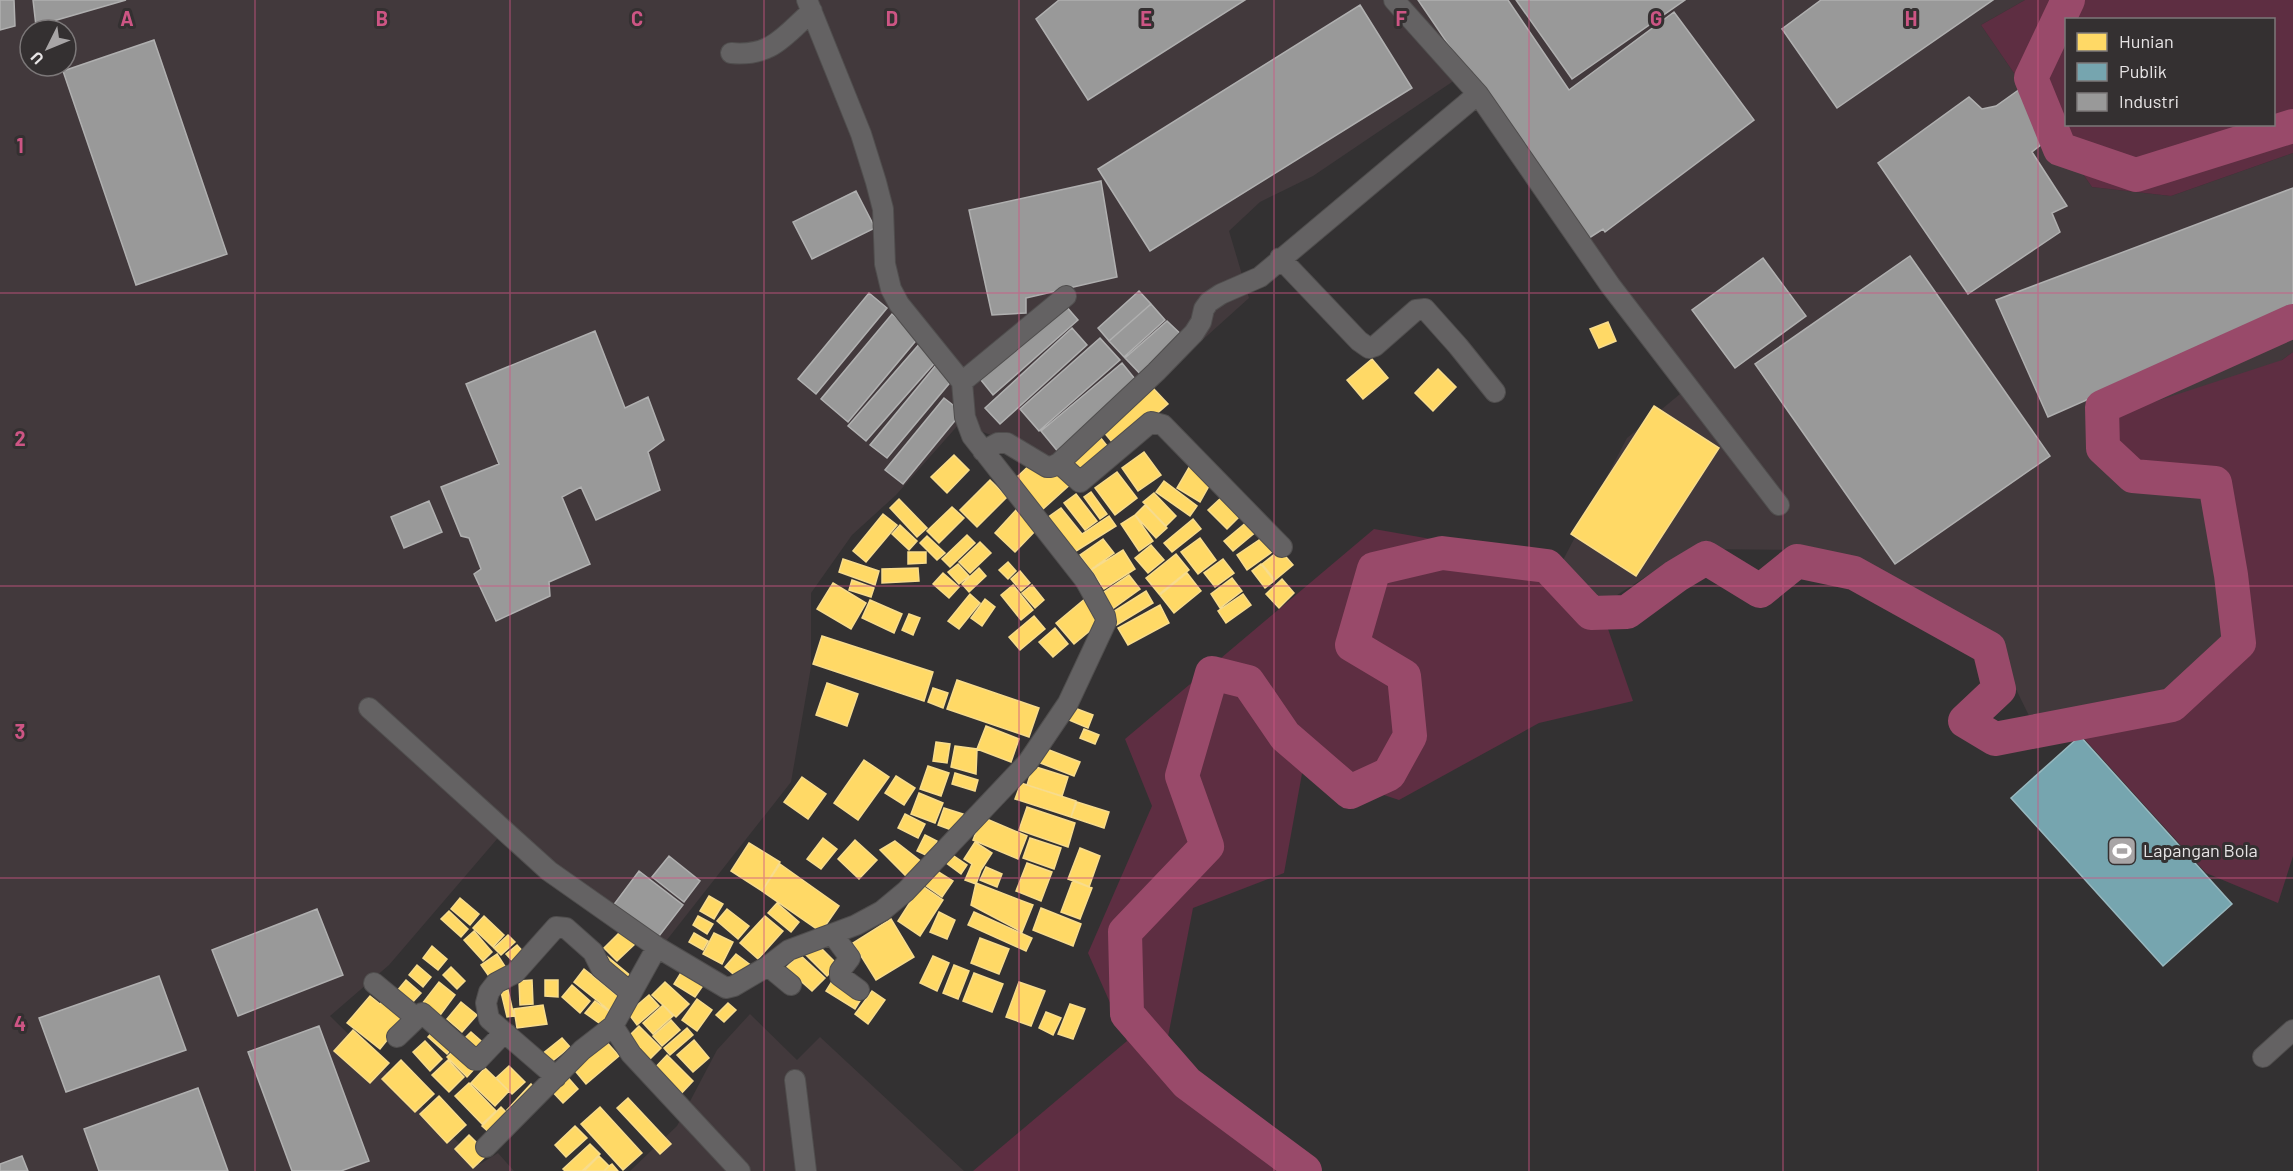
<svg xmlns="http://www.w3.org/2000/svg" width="2293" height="1171" font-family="Barlow,sans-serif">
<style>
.built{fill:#42393c;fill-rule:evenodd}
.green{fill:#5e2e42;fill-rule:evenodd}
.homes{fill:#ffd966;stroke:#f8dc8c;stroke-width:1.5}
.public{fill:#76a5af;stroke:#98b8bf;stroke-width:1.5}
.industry{fill:#999;stroke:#b0b0b0;stroke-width:1.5}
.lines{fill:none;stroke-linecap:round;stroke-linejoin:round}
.river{stroke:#994a6a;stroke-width:34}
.minor-casing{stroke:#504e4e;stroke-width:22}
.minor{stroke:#646263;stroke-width:20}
.grid{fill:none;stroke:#cd5584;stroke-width:1.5;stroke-opacity:0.55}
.labels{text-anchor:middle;stroke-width:6;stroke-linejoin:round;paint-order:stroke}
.poi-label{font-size:18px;fill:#e7e4e5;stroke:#343031;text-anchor:start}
.grid-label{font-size:20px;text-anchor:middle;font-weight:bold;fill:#cd5584;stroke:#343031;stroke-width:6;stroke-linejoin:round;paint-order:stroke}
</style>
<rect width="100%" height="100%" fill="#333132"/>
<path class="built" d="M0 0H2025L1981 25 2092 187 2171 196 2293 153V352L2282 360 2098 465 2192 489 2239 533 2249 651 2197 697 2035 728 1991 638 1825 550 1689 549 1600 606 1562 562 1627 438 1680 394 1604 289 1525 165 1455 80 1313 176 1260 202 1229 231 1249 298 1065 464 960 423 896 495 852 535 811 593V667L791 782 659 950 503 832 389 965 330 1016 480 1164 498 1153 514 1171H0ZM30 30H66V66H30Z
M750 1014 797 1060 820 1037 964 1171H630L677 1126 717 1050Z"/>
<path class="green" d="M2025 0H2293V153L2171 196 2092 187 1981 25ZM2066 20H2274V124H2066Z
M2293 352V856L2278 903 2206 873 2068 721 2197 697 2249 650 2239 533 2192 489 2098 465 2096 421 2282 360Z
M1374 529 1562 562 1600 606 1633 701 1539 723 1399 800 1303 768 1284 873 1193 908 1165 1052 1322 1171H973L1127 1041 1088 953 1152 806 1125 739Z"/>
<path class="homes" d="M1608 322 1616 341 1599 348 1590 329Z
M1372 359 1388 378 1363 399 1347 380Z
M1438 369 1456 387 1433 411 1415 393Z
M1153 388 1168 404 1117 448 1103 431Z
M1654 406 1719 448 1636 576 1571 534Z
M1100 437 1111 451 1078 478 1066 465Z
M1144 452 1161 475 1138 491 1122 468Z
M954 455 969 470 947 493 931 477Z
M1034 461 1073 482 1043 509 1015 479Z
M1191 464 1214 477 1200 502 1177 488Z
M1117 472 1137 498 1115 515 1095 488Z
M990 480 1007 497 977 527 960 510Z
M1164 481 1197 506 1190 516 1156 492Z
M1091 492 1107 514 1100 519 1084 497Z
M1154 493 1176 516 1166 526 1143 502Z
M1076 494 1097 521 1085 530 1064 503Z
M1223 496 1241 515 1227 529 1208 510Z
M899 499 927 528 917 537 890 508Z
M1145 505 1167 528 1156 538 1135 515Z
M952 507 964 518 939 543 927 531Z
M1061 508 1082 534 1109 516 1116 526 1073 553 1047 518Z
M1016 510 1037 529 1015 552 995 533Z
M883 514 897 525 866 562 853 551Z
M1135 515 1153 541 1139 551 1121 524Z
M1193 519 1201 529 1172 552 1164 543Z
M1248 521 1257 531 1233 551 1224 541Z
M900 525 917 541 909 550 892 534Z
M967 535 975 543 950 567 942 559Z
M927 536 945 553 937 560 920 543Z
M1200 538 1216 560 1198 574 1181 552Z
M1262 538 1272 552 1247 570 1237 555Z
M1103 539 1114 553 1090 570 1080 555Z
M980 542 991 553 970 573 959 562Z
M1151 545 1164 560 1148 573 1135 558Z
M1123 550 1135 569 1104 589 1091 570Z
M1280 550 1293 565 1275 580 1262 564Z
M908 552H926V563L908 564Z
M1176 554 1189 570 1159 594 1146 578Z
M843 559 879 571 875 585 839 572Z
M1223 559 1234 573 1215 587 1204 573Z
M1008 562 1016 571 1008 579 999 570Z
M958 564 969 576 959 584 948 572Z
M1261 564 1274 581 1265 588 1252 571Z
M918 568 919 581 882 583V569Z
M979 568 986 576 969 592 962 584Z
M1020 571 1030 583 1021 591 1011 579Z
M943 573 959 587 949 598 933 584Z
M1187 573 1201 591 1174 613 1160 595Z
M1129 575 1140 589 1111 610 1101 594Z
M1232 578 1242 591 1220 608 1211 594Z
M1282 579 1294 593 1279 608 1266 594Z
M852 580 874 588 871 597 849 590Z
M833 583 866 603 851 629 817 609Z
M1013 585 1033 610 1021 620 1001 595Z
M1032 585 1044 600 1035 608 1022 593Z
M1146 591 1153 603 1115 626 1108 615Z
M970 594 980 603 959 629 948 621Z
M1243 594 1251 605 1226 623 1218 611Z
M1086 598 1104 619 1074 644 1056 623Z
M985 599 995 607 982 626 971 618Z
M870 600 902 614 894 633 862 618Z
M1160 605 1169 623 1128 645 1118 628Z
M909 614 920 618 913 635 902 630Z
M1034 616 1045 629 1020 650 1009 637Z
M1055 628 1068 644 1053 657 1039 642Z
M822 636 933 672 924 701 813 664Z
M957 680 1039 708 1029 737 947 709Z
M827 683 858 694 847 726 816 715Z
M933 688 948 693 943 708 928 702Z
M1072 707 1093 715 1088 728 1067 719Z
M986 726 1019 739 1011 762 977 749Z
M1084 729 1099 735 1095 744 1080 738Z
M936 742 950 744 947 763 933 761Z
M955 746 977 749 976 774 951 767Z
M1044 748 1080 762 1074 776 1038 762Z
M864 760 889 777 858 820 834 803Z
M928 766 949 773 941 796 920 789Z
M1033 766 1068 777 1062 796 1027 785Z
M955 773 978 780 975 791 952 784Z
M896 776 915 788 904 805 885 793Z
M802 777 826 794 808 819 784 802Z
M1021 783 1076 801 1071 817 1015 799Z
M919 793 943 803 935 823 911 814Z
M1077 802 1109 812 1104 828 1071 817Z
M1027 807 1075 823 1068 847 1019 830Z
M944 808 963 814 957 832 938 825Z
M905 814 925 824 918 838 898 828Z
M982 817 1027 836 1018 859 973 840Z
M925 835 937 841 930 857 917 851Z
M823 838 837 849 821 869 807 859Z
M1030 838 1061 848 1054 869 1023 858Z
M855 840 877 860 859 879 838 859Z
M895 841 923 863 910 880 880 850Z
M975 842 992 853 981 870 976 884 965 880 972 864 964 859Z
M749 843 780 862 762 891 731 871Z
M1080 848 1100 856 1089 887 1068 879Z
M951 854 967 865 961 874 945 862Z
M1027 863 1052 872 1041 901 1016 891Z
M780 864 839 906 821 932 762 891Z
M986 867 1002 874 997 887 980 880Z
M932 868 953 881 942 897 922 883Z
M1073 880 1092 888 1080 919 1061 912Z
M976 883 1033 905 1022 932 971 905Z
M921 885 943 900 920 936 898 921Z
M709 896 723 904 714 919 700 911Z
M460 898 479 914 470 925 451 909Z
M777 903 799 922 791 932 768 913Z
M1041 908 1081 924 1073 946 1033 930Z
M727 909 749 926 738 939 717 921Z
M449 911 468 929 461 937 441 919Z
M939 912 955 920 947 939 930 932Z
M974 912 1032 938 1026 951 968 925Z
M484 916 504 935 493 947 473 928Z
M698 916 713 924 707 934 693 925Z
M765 916 783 931 758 959 740 943Z
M891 919 914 957 876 980 853 943Z
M623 929 636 943 617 961 604 948Z
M474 931 492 952 483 961 464 940Z
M694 933 708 941 703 950 689 942Z
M714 933 733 942 722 964 703 954Z
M508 935 515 942 501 955 494 948Z
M980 938 1009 949 999 974 971 963Z
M815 942 838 965 827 976 804 953Z
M517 945 527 956 516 965 506 954Z
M432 946 447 959 438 970 423 958Z
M603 953 637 981 631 988 597 961Z
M497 954 508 971 493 982 481 965Z
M736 954 752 966 740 980 725 967Z
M799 954 825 978 812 991 786 968Z
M933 956 949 963 937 991 920 983Z
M417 965 431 977 423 987 409 975Z
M954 965 969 971 958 999 943 993Z
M451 967 465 981 457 989 443 975Z
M584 969 624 1001 614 1014 574 982Z
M682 971 704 984 695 997 674 984Z
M974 973 1003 984 992 1012 963 1001Z
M834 978 863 996 855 1009 826 991Z
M406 980 421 993 411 1004 397 991Z
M532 980 533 1004 520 1005 519 981Z
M545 980H558V997L545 996Z
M439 982 455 995 435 1022 418 1009Z
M665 982 689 1004 676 1017 652 995Z
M1019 982 1045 991 1031 1026 1006 1017Z
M572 985 590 1001 580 1013 562 997Z
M508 990 514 1016 507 1017 501 992Z
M872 991 885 1000 868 1024 855 1014Z
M649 995 659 1006 637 1025 628 1013Z
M370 996 380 1004 385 998 408 1014 380 1049 347 1023Z
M697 999 712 1010 697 1031 682 1020Z
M595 1001 615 1016 606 1028 585 1013Z
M461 1002 477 1015 462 1032 447 1019Z
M728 1003 736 1010 724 1022 716 1015Z
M1070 1004 1085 1009 1073 1039 1058 1034Z
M543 1005 547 1024 517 1028 514 1009Z
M663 1005 673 1016 653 1034 643 1023Z
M1046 1012 1061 1018 1053 1035 1039 1028Z
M671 1020 680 1030 662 1046 653 1036Z
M639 1026 661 1048 647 1062 625 1040Z
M437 1027 455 1045 447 1054 428 1037Z
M687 1028 693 1035 670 1055 664 1048Z
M353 1030 389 1063 370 1083 334 1051Z
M471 1032 488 1047 478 1058 461 1042Z
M562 1038 570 1047 550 1063 542 1054Z
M604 1039 619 1056 586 1084 572 1067Z
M694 1040 709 1058 693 1072 677 1055Z
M425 1041 442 1059 430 1071 413 1052Z
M457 1047 476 1067 467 1077 447 1057Z
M667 1055 693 1081 679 1096 652 1071Z
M401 1060 434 1094 415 1112 382 1079Z
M448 1060 464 1077 449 1092 432 1075Z
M509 1066 525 1082 512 1094 496 1078Z
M485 1068 509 1091 495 1106 471 1083Z
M564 1073 578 1089 563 1103 548 1087Z
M469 1083 496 1111 482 1124 455 1096Z
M531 1084 537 1091 513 1116 507 1110Z
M439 1096 466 1125 447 1143 420 1114Z
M628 1098 671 1144 660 1154 617 1108Z
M501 1107 511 1117 493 1136 482 1126Z
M600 1107 642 1153 623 1170 581 1124Z
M575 1126 587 1138 566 1157 555 1145Z
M469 1135 488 1154 473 1168 455 1149Z
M590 1144 600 1154 582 1171H565L563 1169Z
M599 1156 609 1166 604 1171H584Z
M612 1164 618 1171H604L609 1166Z"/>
<path class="public" d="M2080 736 2232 904 2163 966 2011 798Z"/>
<path class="industry" d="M0 0H14L15 26 0 30Z
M33 0H126L36 26Z
M1059 0H1245L1088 100 1036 19Z
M1418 0H1508L1569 90 1674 12 1754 120 1605 232 1603 229 1583 242Z
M1516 0H1685L1572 79Z
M1821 0H1993L1837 108 1782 29Z
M1360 5 1412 88 1150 251 1098 169Z
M154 40 227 254 136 285 63 71Z
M2020 89 2052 136 2032 152 2067 206 2052 213 2060 232 1968 294 1878 163 1969 97 1982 109 1996 106Z
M1101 181 1117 277 1026 298V313L992 315 969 210Z
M2293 188V309L2048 417 1996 300Z
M856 191 875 228 812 259 793 222Z
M1910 256 2050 456 1895 564 1755 364Z
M1763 258 1806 316 1735 368 1692 310Z
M1139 291 1151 304 1109 341 1098 328Z
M869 293 887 308 816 394 798 379Z
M1151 304 1165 320 1124 357 1109 341Z
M1065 305 1078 320 993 395 981 380Z
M892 314 919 337 848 422 821 399Z
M1167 321 1186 339 1145 379 1125 358Z
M1072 328 1087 345 1000 424 985 408Z
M595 331 625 408 648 397 664 440 648 452 660 490 596 520 581 487 562 497 590 564 549 582 550 596 496 621 474 574 481 569 469 538 461 536 441 487 499 464 466 384Z
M1100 338 1120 360 1039 431 1020 409Z
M921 342 939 358 866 441 848 426Z
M1122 363 1139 384 1059 453 1041 431Z
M936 365 953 379 887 458 870 445Z
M944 398 962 412 903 484 885 470Z
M429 501 442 532 404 548 391 517Z
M669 856 700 881 684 902 652 877Z
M639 871 683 905 656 940 612 907Z
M317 909 343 975 238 1016 212 950Z
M159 976 186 1050 66 1092 39 1018Z
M319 1026 369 1161 341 1171H292L248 1052Z
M198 1088 228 1171H99L84 1129Z
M22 1156 28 1171H0V1164Z"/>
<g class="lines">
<path class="river" d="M2068 0 2031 78 2060 149 2136 175 2293 126
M1305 1171 1187 1083 1127 1014 1125 932 1207 846 1182 776 1212 673 1248 682 1285 736 1350 792 1389 774 1410 736 1404 676 1352 645 1374 569 1442 553 1547 566 1591 613 1627 612 1676 576 1706 558 1760 591 1797 561 1854 573 1989 648 1999 689 1965 721 1995 739 2172 705 2239 643 2231 575 2215 483 2133 476 2103 448 2102 407 2293 321"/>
<g class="minor-casing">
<path id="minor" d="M1394 0 1478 94 1610 285 1779 505
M731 53C772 57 785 35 812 11
M1280 258 1359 341 1369 348 1375 346 1416 310 1425 309 1458 346 1495 392
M962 382 1066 296
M983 451 998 443H1007L1047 467H1051L1059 463 1156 372 1194 333 1201 322 1204 309 1209 302 1221 294 1260 277 1478 94
M1059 463 1080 482 1151 422 1163 425 1282 547
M369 708 549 871 657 947 726 988 734 986 768 966 789 950 856 925 882 911 906 891 1028 762 1068 703 1106 622 1105 616 1085 580 972 436 965 417 962 382 899 304 891 289 885 264 883 209 876 182 861 134 807 0
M833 935 850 958 840 971V976L859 990
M657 947 613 1026 631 1054 740 1171
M768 966 791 985
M374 983 415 1017
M397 1037 422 1013 475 1060H478L499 1038 507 1034
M2263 1057 2293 1030
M556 1077 489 1019 486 1003 489 992 496 983 515 973 556 927 566 928 593 952 601 968 631 993
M795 1080 806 1171
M486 1147 582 1050 613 1026"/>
</g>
<use href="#minor" class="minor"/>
</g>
<path class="grid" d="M255 0V1171M510 0V1171M764 0V1171M1019 0V1171M1274 0V1171M1529 0V1171M1783 0V1171M2038 0V1171M0 293H2293M0 586H2293M0 878H2293"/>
<defs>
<g id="stadium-square" transform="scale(1.5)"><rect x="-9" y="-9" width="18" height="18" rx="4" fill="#a8a5a6" stroke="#343031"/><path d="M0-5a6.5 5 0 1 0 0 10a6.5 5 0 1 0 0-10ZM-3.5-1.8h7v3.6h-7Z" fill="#fff"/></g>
</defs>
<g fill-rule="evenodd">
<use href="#stadium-square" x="2122" y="851"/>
</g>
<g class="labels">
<g class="poi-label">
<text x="2143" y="857">Lapangan Bola</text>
</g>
</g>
<g class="grid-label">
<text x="127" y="26">A</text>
<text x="382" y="26">B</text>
<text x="637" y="26">C</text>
<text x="892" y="26">D</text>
<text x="1146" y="26">E</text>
<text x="1401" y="26">F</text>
<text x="1656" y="26">G</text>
<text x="1911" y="26">H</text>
<text x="20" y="153">1</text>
<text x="20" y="446">2</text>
<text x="20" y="739">3</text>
<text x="20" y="1031">4</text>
</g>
<rect x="2065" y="18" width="210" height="108" fill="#343031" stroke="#7c7879" stroke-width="1.5"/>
<rect x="2077" y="33" width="30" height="18" fill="#ffd966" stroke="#7c7879" stroke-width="1.5"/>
<text x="2119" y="48" font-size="18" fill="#e7e4e5">Hunian</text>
<rect x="2077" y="63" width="30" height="18" fill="#76a5af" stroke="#7c7879" stroke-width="1.5"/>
<text x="2119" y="78" font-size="18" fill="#e7e4e5">Publik</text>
<rect x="2077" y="93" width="30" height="18" fill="#999999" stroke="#7c7879" stroke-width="1.5"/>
<text x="2119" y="108" font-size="18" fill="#e7e4e5">Industri</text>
<g transform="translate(48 48) rotate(227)"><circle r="28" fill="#343031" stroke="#7c7879" stroke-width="1.5"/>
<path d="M0-4.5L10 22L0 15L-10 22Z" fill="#a8a5a6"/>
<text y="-9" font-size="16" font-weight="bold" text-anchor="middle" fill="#e7e4e5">U</text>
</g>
</svg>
